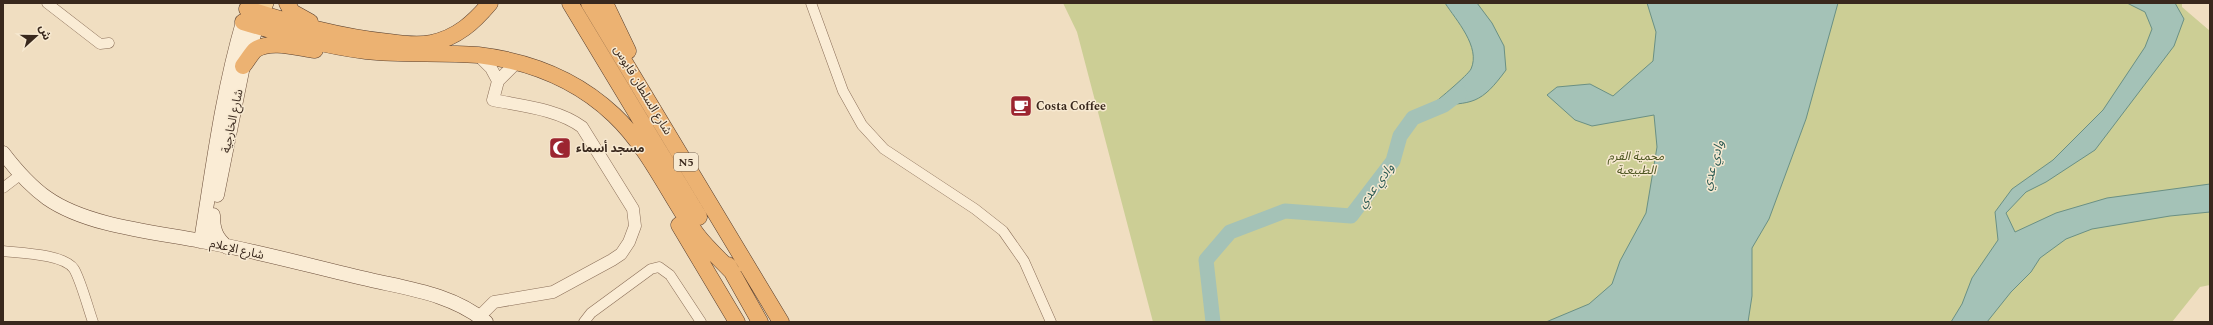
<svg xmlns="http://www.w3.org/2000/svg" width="2213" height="325" font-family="Spectral,'Noto Sans Arabic',serif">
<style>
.green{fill:#ccce95}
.water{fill:#a4c2b7;stroke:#6a9084}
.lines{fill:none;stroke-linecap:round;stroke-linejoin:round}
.river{stroke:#a4c2b7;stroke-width:15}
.minor-casing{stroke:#8a6e58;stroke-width:11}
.tertiary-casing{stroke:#8a6e58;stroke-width:13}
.secondary-casing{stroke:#6c4f3b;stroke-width:15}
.primary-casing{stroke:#573d2c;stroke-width:16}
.trunk-casing{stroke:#573d2c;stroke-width:17}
.minor{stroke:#faecd5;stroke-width:10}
.tertiary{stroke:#faecd5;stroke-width:12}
.secondary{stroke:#faecd5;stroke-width:14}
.primary{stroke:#f5d097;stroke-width:15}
.trunk{stroke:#ecb272;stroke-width:16}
.labels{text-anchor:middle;stroke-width:3;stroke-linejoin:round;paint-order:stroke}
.shield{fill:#f7e9d1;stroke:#726253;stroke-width:1}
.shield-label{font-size:11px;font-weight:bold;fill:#39281d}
.street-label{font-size:12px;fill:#39281d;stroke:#f7e9d1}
.poi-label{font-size:12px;font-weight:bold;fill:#39281d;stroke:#f7e9d1;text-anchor:start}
.park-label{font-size:12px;font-style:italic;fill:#4e5622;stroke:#f7e9d1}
.water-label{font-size:13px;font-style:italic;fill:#2b5a53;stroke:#f7e9d1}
</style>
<rect width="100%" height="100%" fill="#f0dec1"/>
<path class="green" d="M1063 3H2182V7L2210 31V285L2200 287 2172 322H1153L1077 32Z"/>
<path class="water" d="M1445 3H1477L1492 23 1504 46 1506 70C1481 104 1473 104 1432 105 1440 98 1467 76 1471 69 1481 47 1456 20 1445 3Z
M1647 3H1838L1806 119 1769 219 1752 248V296L1748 322H1546L1589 304 1612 284 1620 261 1646 213 1657 147 1654 115 1592 126 1575 120 1547 95 1557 87 1590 84 1613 96 1653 61 1656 32Z
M2127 3H2175L2184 19 2174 46 2095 150 2046 182 2026 192 2006 213 2015 232 2056 213 2107 198 2210 184V212L2170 216 2092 229 2066 239 2040 258 2031 272 2011 292 1987 322H1951L1962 304 1972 278 1998 240 1995 212 2012 189 2053 160 2103 110 2145 47 2152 29 2145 12Z"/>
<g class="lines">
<path class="river" d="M1213 322 1206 260 1230 232 1285 211 1351 216 1393 161 1400 136 1413 118 1444 105 1460 93"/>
<g class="minor-casing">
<path id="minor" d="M47 3 100 44 109 43
M811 3 843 91 862 125 884 149 975 209 1003 231 1024 261 1051 322
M3 188 20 175
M3 251C21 253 64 254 74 269 81 281 88 308 93 322
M584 322 591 313 651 269 659 267 670 275 701 322"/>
</g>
<g class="tertiary-casing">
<path id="tertiary" d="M478 55 491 68 498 81
M479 317 494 302 553 292 612 260 621 254 629 242 635 226 633 209 582 127C558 109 522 106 493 100L498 81 517 62"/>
</g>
<g class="secondary-casing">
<path id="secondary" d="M3 153C16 170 30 186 47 198 87 226 154 232 201 241 258 251 314 267 371 280 411 289 454 295 486 322
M217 195 243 66 257 26
M213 215C213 230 216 238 227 247
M201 241C213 167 222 94 243 22"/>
</g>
<g class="primary-casing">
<path id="primary" d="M257 25 266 3"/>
</g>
<g class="trunk-casing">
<path id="trunk" d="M287 3 292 12 310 22
M570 3 699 217
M589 3 781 322
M605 3 628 51
M247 9C294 24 340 37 389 42 403 44 418 46 431 43 457 38 474 22 490 3
M243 22C283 34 324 46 366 51 403 55 441 52 478 55 528 61 576 79 614 115 650 149 669 196 698 236 708 249 722 261 733 273
M243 66C247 61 251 54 255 50 270 39 299 48 315 50
M679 225 737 322
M728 265 760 322"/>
</g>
<use href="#minor" class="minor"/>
<use href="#tertiary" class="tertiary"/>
<use href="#secondary" class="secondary"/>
<use href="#primary" class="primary"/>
<use href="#trunk" class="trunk"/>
</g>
<defs>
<g id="cafe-square" transform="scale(1.15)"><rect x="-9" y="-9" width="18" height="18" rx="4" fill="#9c2530" stroke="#f7e9d1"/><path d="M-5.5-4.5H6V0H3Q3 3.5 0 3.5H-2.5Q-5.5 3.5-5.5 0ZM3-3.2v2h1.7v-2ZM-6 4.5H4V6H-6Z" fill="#fff"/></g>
<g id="mosque-square" transform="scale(1.15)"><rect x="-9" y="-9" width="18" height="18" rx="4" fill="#9c2530" stroke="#f7e9d1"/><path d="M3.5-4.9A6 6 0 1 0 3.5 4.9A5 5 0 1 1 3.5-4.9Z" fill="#fff"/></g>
</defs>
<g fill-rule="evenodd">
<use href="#cafe-square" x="1021" y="106"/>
<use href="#mosque-square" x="560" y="148"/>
</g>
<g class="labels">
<rect class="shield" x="674" y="153" width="24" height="18" rx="3"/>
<g class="shield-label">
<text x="686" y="166">N5</text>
</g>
<g class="street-label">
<text transform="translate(643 90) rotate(59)" y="4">شارع السلطان قابوس</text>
<text transform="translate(232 121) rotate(-78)" y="4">شارع الخارجية</text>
<text transform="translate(237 249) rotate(13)" y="4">شارع الإعلام</text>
</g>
<g class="poi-label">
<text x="1036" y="110">Costa Coffee</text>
<text x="576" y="152">مسجد أسماء</text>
</g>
<g class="park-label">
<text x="1636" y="160">محمية القرم<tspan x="1636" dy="14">الطبيعية</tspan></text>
</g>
<g class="water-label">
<text transform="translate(1712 165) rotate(-74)" y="5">وادي عدي</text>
<text transform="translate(1375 185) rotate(-53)" y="5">وادي عدي</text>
</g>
</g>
<rect width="2213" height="325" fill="none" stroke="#39281d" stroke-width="8"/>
<g transform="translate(36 36) rotate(69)" stroke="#f7e9d1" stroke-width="3" paint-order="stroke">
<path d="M0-3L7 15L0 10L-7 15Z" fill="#39281d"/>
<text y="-6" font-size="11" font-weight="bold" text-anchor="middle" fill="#39281d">ش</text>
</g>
</svg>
